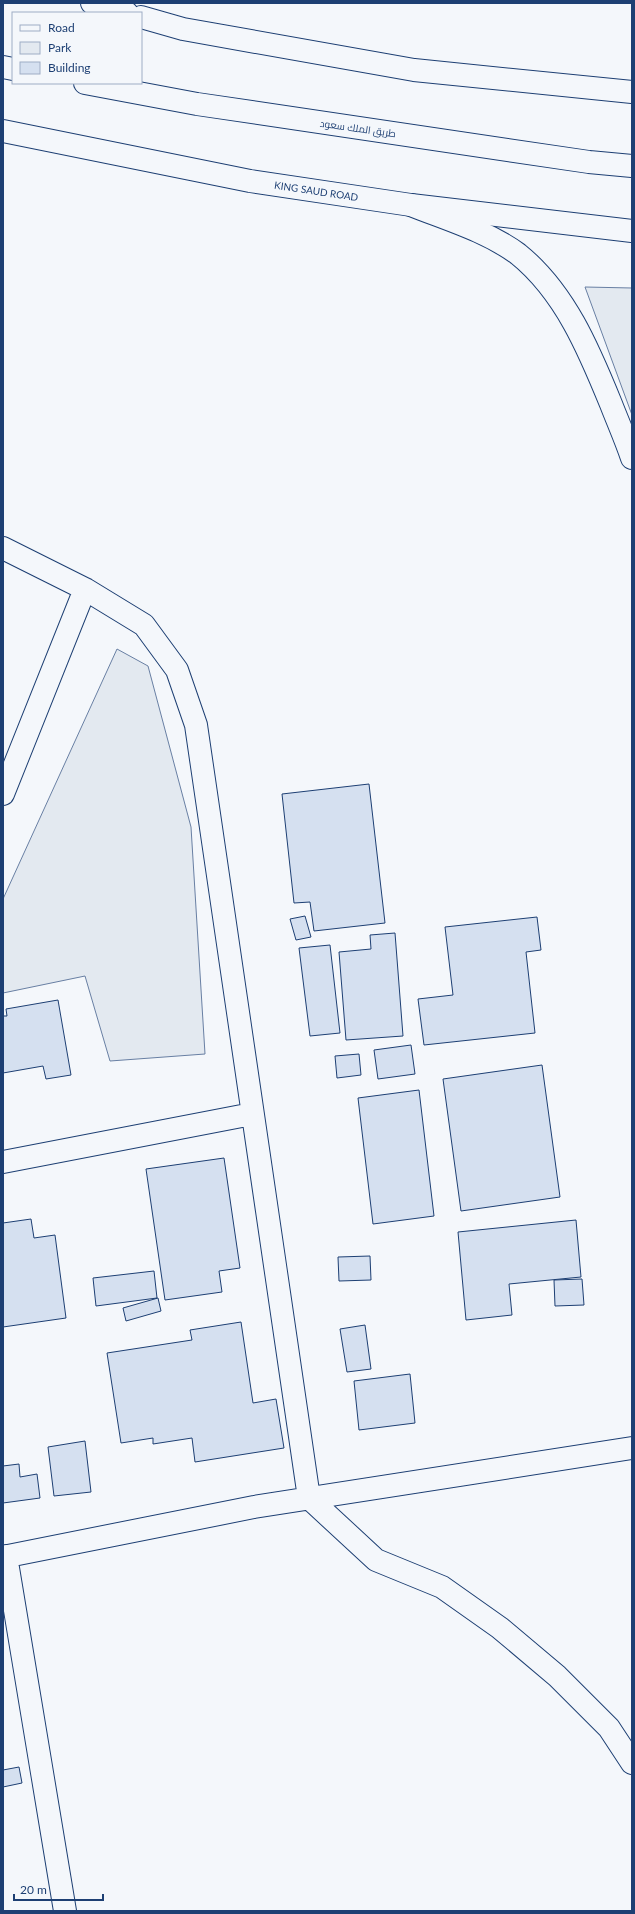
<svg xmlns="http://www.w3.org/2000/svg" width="635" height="1914" font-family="Lato,Cairo,sans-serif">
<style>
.green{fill:#e3e9f0;stroke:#687fa3}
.building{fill:#d5e0f0;stroke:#1d3f73}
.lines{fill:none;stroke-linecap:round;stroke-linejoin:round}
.street-casing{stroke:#1d3f73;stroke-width:24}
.secondary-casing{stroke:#1d3f73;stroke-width:24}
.primary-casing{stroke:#1d3f73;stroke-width:24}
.street{stroke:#f4f7fb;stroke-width:22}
.secondary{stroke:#f4f7fb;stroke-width:22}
.primary{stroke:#f4f7fb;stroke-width:22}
.labels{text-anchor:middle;stroke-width:3;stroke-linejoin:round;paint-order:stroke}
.street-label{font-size:10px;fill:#1d3f73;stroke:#f4f7fb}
</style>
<rect width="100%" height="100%" fill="#f4f7fb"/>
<path class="green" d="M585 287 632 288V415Z
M117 649 148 666 191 827 205 1054 110 1061 85 976 3 993V899Z"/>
<path class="building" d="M369 784 385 923 314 931 310 902 294 903 282 794Z
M305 916 311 937 296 940 290 919Z
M537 917 541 950 526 952 535 1033 424 1045 418 999 453 995 445 927Z
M395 933 403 1036 346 1040 339 952 371 949 370 935Z
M330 945 340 1033 310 1036 299 948Z
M58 1000 71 1075 46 1079 43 1066 3 1073V1016H7L6 1009Z
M411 1045 415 1074 378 1079 374 1050Z
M359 1054 361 1075 337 1078 335 1056Z
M542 1065 560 1197 461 1211 443 1079Z
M419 1090 434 1216 373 1224 358 1098Z
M224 1158 240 1268 219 1271 222 1292 165 1300 146 1169Z
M31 1219 34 1238 55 1235 66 1318 3 1327V1223Z
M576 1220 581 1277 509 1284 512 1315 466 1320 458 1232Z
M370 1256 371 1280 339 1281 338 1257Z
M154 1271 157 1298 96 1306 93 1278Z
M582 1279 584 1305 555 1306 554 1280Z
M158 1298 161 1311 126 1321 123 1308Z
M241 1322 253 1403 276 1399 284 1448 195 1462 192 1438 153 1444V1438L121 1443 107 1353 192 1340 190 1330Z
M365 1325 371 1369 347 1372 340 1329Z
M410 1374 415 1423 359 1430 354 1381Z
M85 1441 91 1492 54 1496 48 1447Z
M19 1464 20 1477 37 1474 40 1498 3 1503V1466Z
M19 1767 22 1783 3 1787V1770Z"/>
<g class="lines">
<g class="street-casing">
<path id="street" d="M3 548 85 589 144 625 177 670 196 725 309 1498 376 1560 442 1587 500 1628 557 1676 609 1728 632 1763
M3 794 85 589
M3 1162 252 1114
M6 1556 65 1911
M3 1557 254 1507 632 1448"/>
</g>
<g class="secondary-casing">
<g id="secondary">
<path id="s1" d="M3 131 250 181 411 205 632 231"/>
</g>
</g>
<g class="primary-casing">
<path id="primary" d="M92 3 127 13
M141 17 183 29 414 70 632 92
M3 67 13 69
M85 83 197 104 589 162 632 166
M411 205C446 219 487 231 518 254 565 292 589 350 611 404 618 422 626 440 632 458"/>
</g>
<use href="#street" class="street"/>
<use href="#secondary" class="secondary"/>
<use href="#primary" class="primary"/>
</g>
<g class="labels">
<g class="street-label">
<text transform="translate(358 128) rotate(8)" y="4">طريق الملك سعود</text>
<text dy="4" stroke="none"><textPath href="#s1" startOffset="319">KING SAUD ROAD</textPath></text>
</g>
</g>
<rect width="635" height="1914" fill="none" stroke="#1d3f73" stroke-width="8"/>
<rect x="12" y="12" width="130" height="72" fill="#f4f7fb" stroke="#9eadc5"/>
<rect x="20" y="25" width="20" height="6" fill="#f4f7fb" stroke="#9eadc5"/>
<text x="48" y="32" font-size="12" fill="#1d3f73">Road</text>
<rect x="20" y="42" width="20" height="12" fill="#e3e9f0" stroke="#9eadc5"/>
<text x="48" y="52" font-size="12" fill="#1d3f73">Park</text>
<rect x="20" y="62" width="20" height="12" fill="#d5e0f0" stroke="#9eadc5"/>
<text x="48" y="72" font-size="12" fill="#1d3f73">Building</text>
<path d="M14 1894v6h89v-6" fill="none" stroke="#1d3f73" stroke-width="2"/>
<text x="20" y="1894" font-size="12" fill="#1d3f73" stroke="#f4f7fb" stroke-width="3" paint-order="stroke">20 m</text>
</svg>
